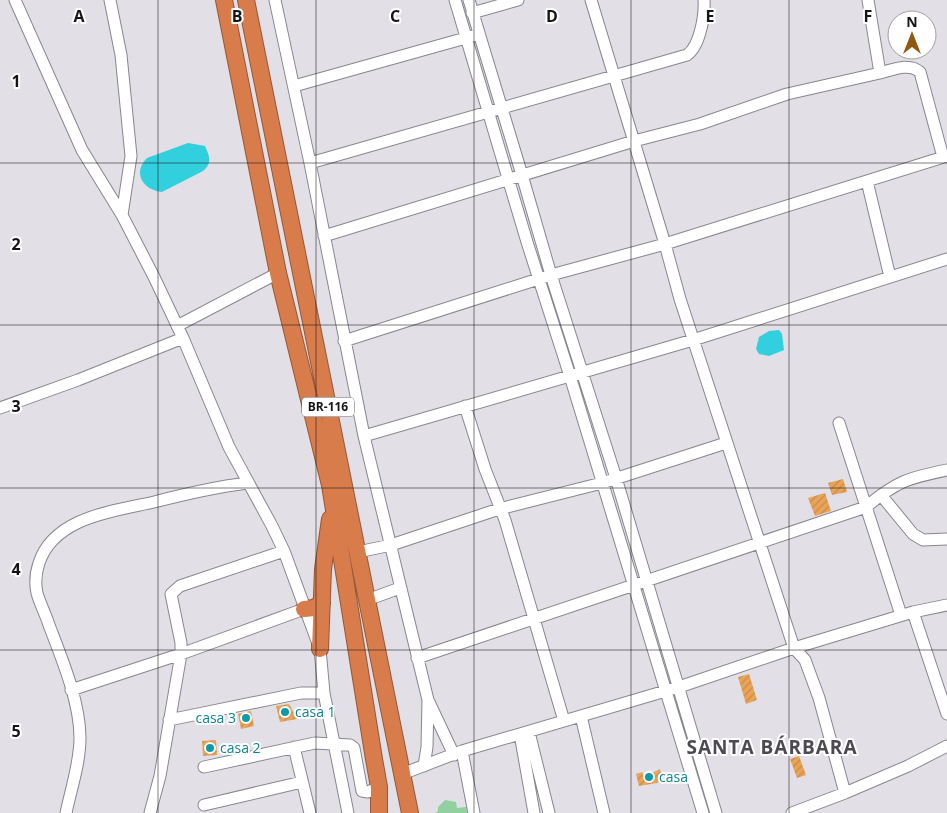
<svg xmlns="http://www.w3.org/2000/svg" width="947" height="813" font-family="'Open Sans',sans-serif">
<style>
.green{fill:#91d19f}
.water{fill:#32cfde}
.building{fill:url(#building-hatch)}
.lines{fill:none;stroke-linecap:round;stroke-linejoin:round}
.minor-casing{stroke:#88868d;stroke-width:13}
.highway-casing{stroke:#945839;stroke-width:18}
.minor{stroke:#fff;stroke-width:11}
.highway{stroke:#d87c4c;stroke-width:16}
.grid{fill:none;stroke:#151416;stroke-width:1;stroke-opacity:0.55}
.culture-dot{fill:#0f9aa8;stroke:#fff;stroke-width:2}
.labels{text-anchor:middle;stroke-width:4;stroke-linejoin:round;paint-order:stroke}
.shield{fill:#fff;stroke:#5b5a5c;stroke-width:1}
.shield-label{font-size:12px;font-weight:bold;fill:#151416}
.culture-label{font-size:14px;fill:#0d838f;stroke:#fff;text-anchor:start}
.district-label{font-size:19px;font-weight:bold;letter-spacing:1px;fill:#4c4a50;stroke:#fff}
.grid-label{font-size:16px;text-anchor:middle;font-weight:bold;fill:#151416;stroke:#fff;stroke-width:4;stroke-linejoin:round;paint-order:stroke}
</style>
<defs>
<pattern id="building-hatch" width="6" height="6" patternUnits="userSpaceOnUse" patternTransform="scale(1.25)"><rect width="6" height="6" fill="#e9a457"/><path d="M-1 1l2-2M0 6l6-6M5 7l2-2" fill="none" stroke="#c78c4b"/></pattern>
</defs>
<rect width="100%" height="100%" fill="#e2dfe6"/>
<path class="green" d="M445 800 456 802 457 808 466 807 467 813H435L438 811V807Z"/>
<path class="water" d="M188 143 205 146C210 157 212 163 203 171L162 192C143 190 132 173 147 158Z
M779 330 782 334 784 350 769 356 759 354 756 349 759 337 769 331Z"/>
<path class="building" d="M843 479 847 492 832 495 828 483Z
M825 493 831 511 815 516 808 498Z
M749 674 757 700 746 704 738 677Z
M289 704 297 719 280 722 276 706Z
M251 711 254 726 241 729 238 714Z
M216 740 217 755 203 756 202 741Z
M799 756 806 775 797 778 790 759Z
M660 769 662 778 657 783 639 786 636 774 642 772 644 776 652 773Z"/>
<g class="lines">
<g class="minor-casing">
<path id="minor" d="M15 0 82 150 122 215 154 277 183 338 229 447 272 526 284 551 320 649 324 693 348 813
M110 0 121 55 131 156 122 215
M275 0 310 163 364 436 428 700 427 747 424 766
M455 0 527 242 570 376 703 813
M469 0 522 175 551 275 616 478 716 813
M591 0 665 244 680 299 794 648 805 660 819 698 845 793
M472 13 518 0
M880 73C892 70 909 62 920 72L943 157
M294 86 473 36
M310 163 687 55C700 46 705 15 704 0
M867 181 890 277
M324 236 634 141 700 124 787 94 880 73 868 0
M177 326 278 273
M344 341 551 275 665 244 947 156
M465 406 485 469 505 520 564 721
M0 408 78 380 183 338
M839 423 901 615
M364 436 693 340 947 259
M881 495 913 534 923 540 947 539
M358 552 391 545 499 509 602 483 726 443
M367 600 400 588
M913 612 947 714
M417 658 866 507C897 481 908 478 947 470
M71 690 181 654 304 609
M429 702 454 755
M581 716 604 813
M169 720 301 693H324
M529 732 549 813
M520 734 534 813
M294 747 310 813
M462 751 474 813
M204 767 315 743 350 745 354 748 362 791 368 792 379 787
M402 774 462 751 679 687 794 648 913 612 947 605
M204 805 302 782
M66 813C71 789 80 763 80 738 80 702 62 659 49 625 46 615 40 604 37 593 35 584 36 572 39 563 54 517 114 511 154 502 185 494 216 487 247 483
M150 813 160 776 181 654V643L171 594 180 586 284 551
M792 813 845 793 908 766 947 746"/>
</g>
<g class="highway-casing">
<path id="highway" d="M224 0 278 273 330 485 374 759 379 787V813
M246 0 410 813
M304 609 314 608 322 603
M320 649 323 569 330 519"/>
</g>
<use href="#minor" class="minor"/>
<use href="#highway" class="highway"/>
</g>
<path class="grid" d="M158 0V813M316 0V813M474 0V813M631 0V813M789 0V813M0 163H947M0 325H947M0 488H947M0 650H947"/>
<g class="culture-dot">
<circle cx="285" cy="712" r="5"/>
<circle cx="246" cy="718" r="5"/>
<circle cx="210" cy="748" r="5"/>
<circle cx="649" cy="777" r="5"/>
</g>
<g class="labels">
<rect class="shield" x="302" y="397.5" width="52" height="19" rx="4"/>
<g class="shield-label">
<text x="328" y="411">BR-116</text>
</g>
<g class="culture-label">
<text x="295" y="717">casa 1</text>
<text x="236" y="723" text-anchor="end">casa 3</text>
<text x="220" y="753">casa 2</text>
<text x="659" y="782">casa</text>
</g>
<g class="district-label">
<text x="772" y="754">SANTA BÁRBARA</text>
</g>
</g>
<g class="grid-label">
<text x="79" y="22">A</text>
<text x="237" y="22">B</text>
<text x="395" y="22">C</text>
<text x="552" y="22">D</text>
<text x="710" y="22">E</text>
<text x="868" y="22">F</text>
<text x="16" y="87">1</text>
<text x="16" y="250">2</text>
<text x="16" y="412">3</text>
<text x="16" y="575">4</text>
<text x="16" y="737">5</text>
</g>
<g transform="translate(912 35)"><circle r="24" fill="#ffffff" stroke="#a1a1a2"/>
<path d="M0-4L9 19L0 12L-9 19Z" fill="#905910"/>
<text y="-8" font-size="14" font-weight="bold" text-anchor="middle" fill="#151416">N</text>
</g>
</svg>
